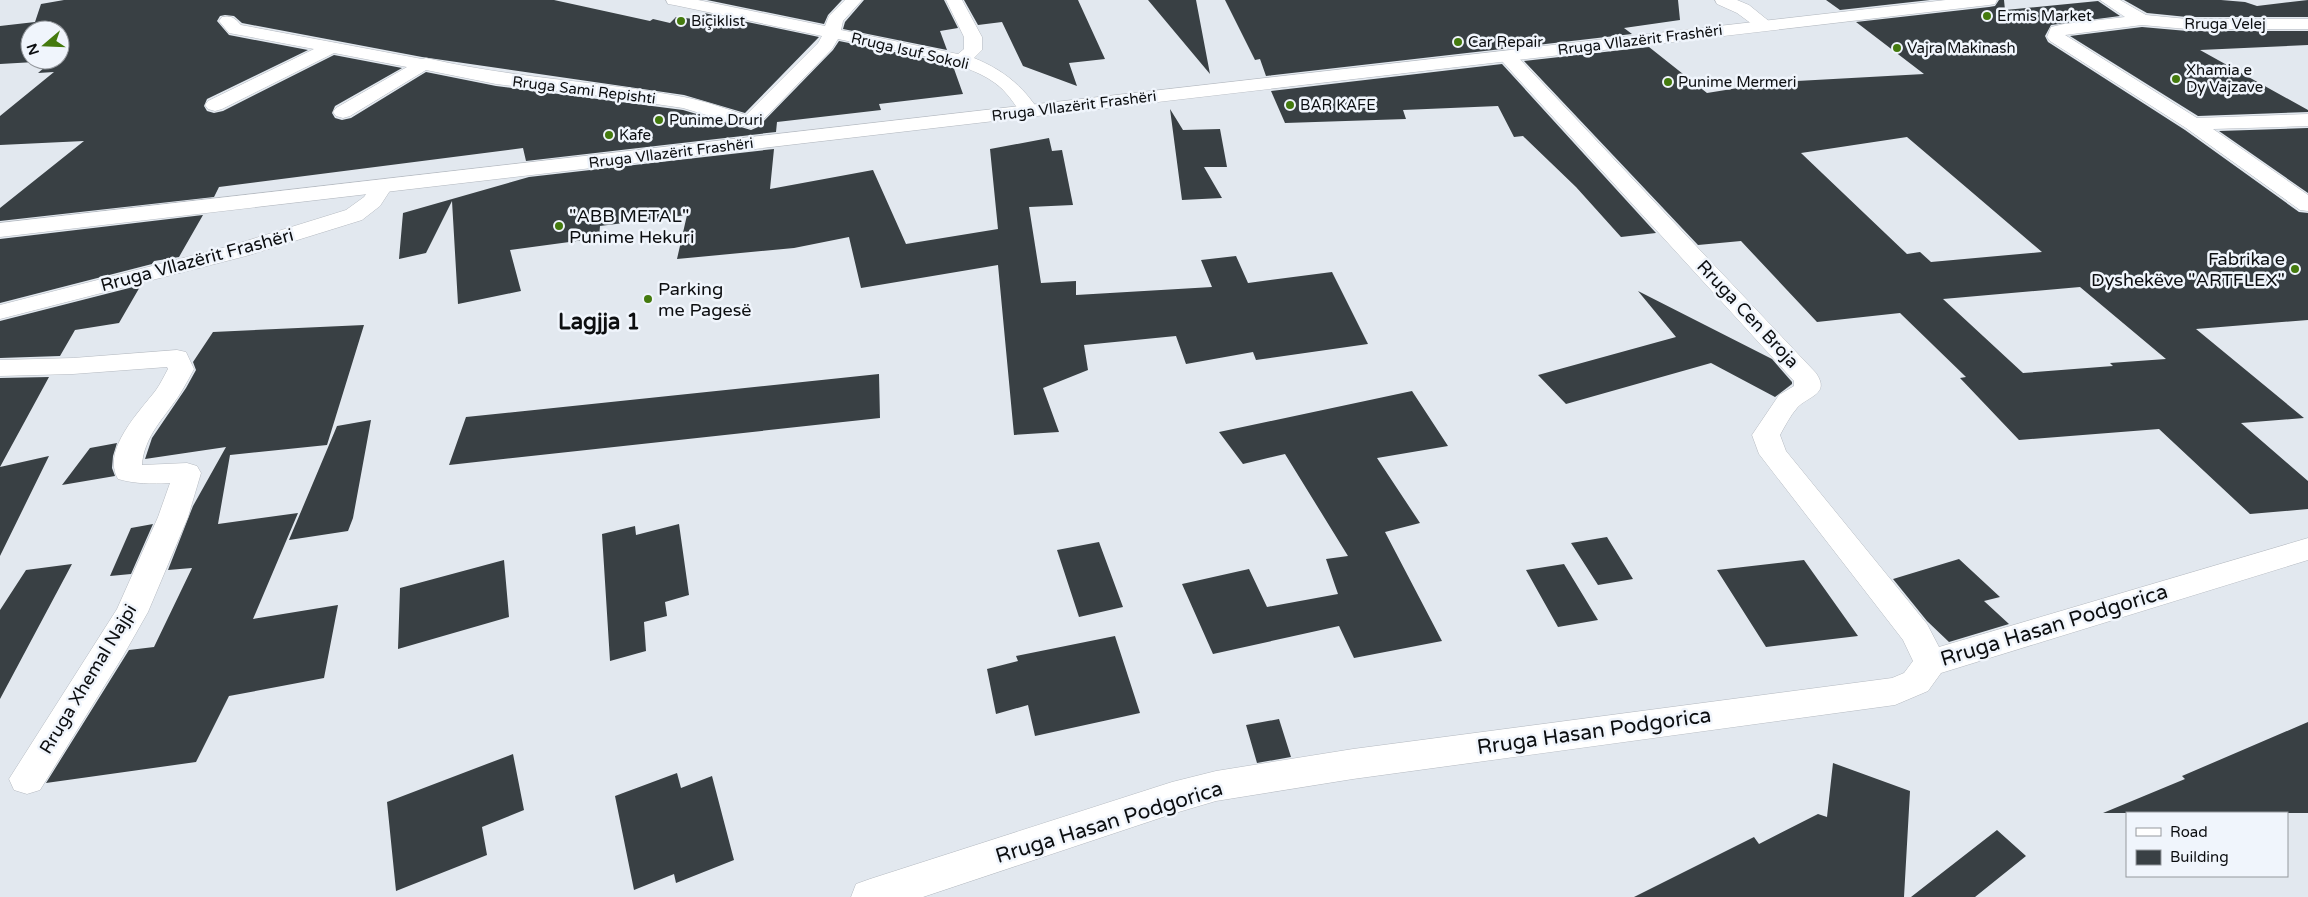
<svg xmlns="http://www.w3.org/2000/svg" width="2308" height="897" font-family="'Varela Round',sans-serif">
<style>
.building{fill:#394044;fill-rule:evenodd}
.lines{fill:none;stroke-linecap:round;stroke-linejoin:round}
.minor-casing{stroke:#b5bac1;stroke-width:1}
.major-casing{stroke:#b5bac1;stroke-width:1}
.minor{fill:#fff;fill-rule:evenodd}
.major{fill:#fff;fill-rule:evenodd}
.poi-dot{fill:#447a0e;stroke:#f0f5fc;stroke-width:2}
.labels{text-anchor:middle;stroke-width:5;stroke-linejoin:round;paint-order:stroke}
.far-poi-label{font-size:15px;fill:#0c0e10;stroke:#f0f5fc;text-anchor:start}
.far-street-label{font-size:15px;fill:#0c0e10;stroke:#f0f5fc}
.poi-label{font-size:18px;fill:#0c0e10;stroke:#f0f5fc;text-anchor:start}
.street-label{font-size:18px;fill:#0c0e10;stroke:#f0f5fc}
.near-street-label{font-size:21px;fill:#0c0e10;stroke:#f0f5fc}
.district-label{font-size:22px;font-weight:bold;fill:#0c0e10;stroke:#f0f5fc}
</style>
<rect width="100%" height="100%" fill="#e2e8ef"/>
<path class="building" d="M64 0H554L650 21 653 19 670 23 676 17 703 20 704 13 819 37 745 113 684 95 422 57 242 23 234 16 225 15 220 16 217 21 229 35 308 50 207 99 204 106 207 111 214 113 223 111 334 55 402 68 335 106 332 113 335 118 342 120 351 118 426 72 496 86 683 110 751 130 758 127 833 50 839 41 919 57 953 66 963 94 879 104 881 110 777 122 776 132 526 161 523 148 219 187 214 197 0 221V208L84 141 0 145V116L54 72 38 73 52 61 0 64V26L35 22 41 4ZM30 30H60V60H30Z
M707 0H842L828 15 824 24Z
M864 0H944L958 28 940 31 947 50 843 29 845 22Z
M964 0H1078L1105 59 1069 63 1077 86 1023 66 1002 22 978 25Z
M1148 0H1196L1210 74Z
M1225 0H1678L1680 20 1624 28 1632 34 1266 76 1260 59 1255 60Z
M1826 0H1930L1840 10Z
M1999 0H2004L2005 10 2098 1 2120 16 2051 25 2045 36 2048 42 2185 130 2299 212 2308 213V320L2196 329 2304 418 2241 423 2308 481V509L2250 514 2159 429 2019 440 1960 378 1966 377 1900 313 1817 322 1741 241 1698 245 1524 61 1649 47 1707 93 1794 79 1797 81 1924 74 1856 22 1989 7 1995 6ZM1907 137 1967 188 2042 252 1931 262 1920 252 1907 254 1801 153ZM2080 287 2166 359 2110 363 2113 366 2023 373 1943 299Z
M2124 0H2221L2245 2 2257 6 2308 0V17H2187L2147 13Z
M2142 27 2187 31H2308V45L2200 50 2308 110V112L2198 116 2070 36Z
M1502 64 1656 233 1621 237 1576 187 1523 136 1514 137 1498 106 1403 110 1406 119 1285 123 1271 91Z
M1170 109 1183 130 1220 129 1227 167H1204L1222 198 1182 200Z
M2308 128V193L2219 131Z
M1049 138 1052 151 1062 150 1073 205 1029 207 1041 283 1076 281V295L1212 287 1201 260 1236 256 1248 283 1332 272 1368 344 1256 360 1253 352 1186 364 1176 336 1084 345 1088 370 1043 388 1059 432 1014 435 998 265 861 288 849 237 794 248 677 259 687 215 600 226 599 238 510 250 521 291 458 304 452 201 426 253 399 259 403 213 529 177 774 149 770 189 873 170 906 244 998 229 990 149Z
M203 215 179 257 154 261 152 264 0 303V239Z
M141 285 119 323 75 330 60 356 0 358V321Z
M1638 291 1772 359 1792 382V384L1775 397 1711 363 1566 404 1538 375 1676 337Z
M364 325 327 445 230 455 218 524 298 513 253 619 338 605 324 678 229 696 196 762 46 783 129 650 154 647 192 568 168 570 193 506 226 447 145 459 152 438 186 388 196 370 193 362 213 332Z
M879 374 880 418 449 465 466 417Z
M49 377 0 467 49 456 0 556V378Z
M1412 391 1448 446 1377 458 1420 523 1385 532 1442 641 1354 658 1339 626 1213 654 1182 584 1249 569 1267 607 1338 594 1326 559 1348 556 1285 454 1243 464 1219 432Z
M371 420 353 518 348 531 289 540 337 426Z
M117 443 113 456 112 468 115 476 62 485 90 448Z
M153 524 131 574 110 576 131 528Z
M679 524 689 595 665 602 667 616 644 622 646 651 610 661 602 534 635 526 636 535Z
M1607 537 1633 579 1598 585 1571 543Z
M1099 542 1123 607 1079 617 1057 550Z
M1959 559 2000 597 1984 601 2009 624 1949 642 1927 621 1893 579Z
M504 560 509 617 398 649 400 588Z
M1804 560 1858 636 1766 647 1717 570Z
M72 564 0 699V610L26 570Z
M1564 564 1598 620 1558 627 1526 570Z
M1115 636 1140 713 1035 736 1028 705 996 714 987 669 1018 661 1016 656Z
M1279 719 1291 757 1257 763 1246 725Z
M2308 722V813H2103L2185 779 2182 776Z
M513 754 524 810 482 827 487 855 396 891 387 802Z
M1833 763 1910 791 1904 897H1634L1754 837 1759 844 1818 814 1827 817Z
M677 773 681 788 712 776 734 860 676 883 674 874 634 890 615 796Z
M1997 830 2026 856 1975 897H1911Z"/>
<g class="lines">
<g class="minor-casing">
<path id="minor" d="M666 0H698L825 26 829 16 845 0H862L843 21 841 30 958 54 964 49V37L946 0H962L982 37V50L974 58C1003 70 1022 85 1039 111L1036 115 1029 117 1022 115C1014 103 1007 92 995 83 960 57 882 49 838 39L832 49 757 126 750 128 683 108 608 97 496 84 426 70 350 116 343 118 336 116 333 112 336 108 407 67 334 53 222 109 215 111 208 109 205 105 208 101 314 49 229 33 219 21 222 17C231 15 235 18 241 25L422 59 426 58C510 78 599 81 684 97 705 101 726 109 746 115L818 43 822 36 674 5 668 4Z
M1715 0H1737L1749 5 1775 26 1772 30H1760L1737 13 1717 4Z
M2100 0H2120L2146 15 2187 19H2308V29H2187L2142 25 2065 35 2197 118 2308 114V126L2213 129 2308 195V211L2300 210 2186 128 2050 41 2047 37 2051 27 2064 24 2125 17Z
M1507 51 1513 52 1816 373C1831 395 1807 396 1797 408 1790 416 1785 426 1780 435L1786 451 1927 624 1939 647 2308 538V560L1941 673 1928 691 1895 705 1353 779 1216 801 1172 814 923 897H851L856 884 870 879 1172 782 1216 771 1353 749 1892 678 1904 673 1913 661 1903 640 1759 454 1752 435 1779 395 1794 386V381L1501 60 1498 56 1501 52Z
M382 180 389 182 393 186 380 206 362 220 246 256 0 319V305L230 246 346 210 364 197 375 182Z
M177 350 186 352 194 369C189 378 184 388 178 397 163 419 144 437 142 465L187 463 197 466 201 473 188 517 148 612 123 656 40 790 27 794 14 790 9 779 117 609 158 517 170 483C151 484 136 484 118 479 101 450 140 411 156 390 161 383 164 376 168 369L167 367 73 374 0 376V360L73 358Z"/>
</g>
<g class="major-casing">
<path id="major" d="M1946 0H1997L1995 4 1989 5 0 237V223Z"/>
</g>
<use href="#minor" class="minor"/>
<use href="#major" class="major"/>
</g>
<g class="poi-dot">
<circle cx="1987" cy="16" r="5"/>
<circle cx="681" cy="21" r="5"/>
<circle cx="1458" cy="42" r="5"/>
<circle cx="1897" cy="48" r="5"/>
<circle cx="2176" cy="79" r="5"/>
<circle cx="1668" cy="82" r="5"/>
<circle cx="1290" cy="105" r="5"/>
<circle cx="659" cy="120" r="5"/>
<circle cx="609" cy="135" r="5"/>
<circle cx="559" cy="226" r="5"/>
<circle cx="2295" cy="269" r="5"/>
<circle cx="648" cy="299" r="5"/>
</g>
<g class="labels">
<g class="far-poi-label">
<text x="1997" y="21">Ermis Market</text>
<text x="691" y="26">Biçiklist</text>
<text x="1468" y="47">Car Repair</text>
<text x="1907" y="53">Vajra Makinash</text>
<text x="2186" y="75">Xhamia e<tspan x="2186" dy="17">Dy Vajzave</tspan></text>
<text x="1678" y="87">Punime Mermeri</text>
<text x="1300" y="110">BAR KAFE</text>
<text x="669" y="125">Punime Druri</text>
<text x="619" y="140">Kafe</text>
</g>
<g class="far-street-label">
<text x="2225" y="29">Rruga Velej</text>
<text transform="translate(1640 40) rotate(-7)" y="5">Rruga Vllazërit Frashëri</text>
<text transform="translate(910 51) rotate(13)" y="5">Rruga Isuf Sokoli</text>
<text transform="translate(584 90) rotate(7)" y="5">Rruga Sami Repishti</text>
<text transform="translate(1074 106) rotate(-7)" y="5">Rruga Vllazërit Frashëri</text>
<text transform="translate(671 153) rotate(-7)" y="5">Rruga Vllazërit Frashëri</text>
</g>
<g class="poi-label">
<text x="569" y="222">"ABB METAL"<tspan x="569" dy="21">Punime Hekuri</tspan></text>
<text x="2285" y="265" text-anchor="end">Fabrika e<tspan x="2285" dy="21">Dyshekëve "ARTFLEX"</tspan></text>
<text x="658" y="295">Parking<tspan x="658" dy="21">me Pagesë</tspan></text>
</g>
<g class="street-label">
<text transform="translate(197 260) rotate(-15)" y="6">Rruga Vllazërit Frashëri</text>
<text transform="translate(1748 314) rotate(47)" y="6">Rruga Cen Broja</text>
<text transform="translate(88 679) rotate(-59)" y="6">Rruga Xhemal Najpi</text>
</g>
<g class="near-street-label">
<text transform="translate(2054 625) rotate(-17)" y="7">Rruga Hasan Podgorica</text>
<text transform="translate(1594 731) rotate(-8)" y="7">Rruga Hasan Podgorica</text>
<text transform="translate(1109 822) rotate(-17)" y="7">Rruga Hasan Podgorica</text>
</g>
<g class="district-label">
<text x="599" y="329">Lagjja 1</text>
</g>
</g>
<rect x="2126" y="812" width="162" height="65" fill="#f0f5fc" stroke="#95999e"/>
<rect x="2136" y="828" width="25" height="8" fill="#ffffff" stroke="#95999e"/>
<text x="2170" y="837" font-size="15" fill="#0c0e10">Road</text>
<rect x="2136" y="850" width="25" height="15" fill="#394044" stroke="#95999e"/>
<text x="2170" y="862" font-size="15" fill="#0c0e10">Building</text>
<g transform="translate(45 45) rotate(251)"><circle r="24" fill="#f0f5fc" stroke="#95999e"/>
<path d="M0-4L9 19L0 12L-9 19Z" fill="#447a0e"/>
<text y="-8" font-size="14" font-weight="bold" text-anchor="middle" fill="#0c0e10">N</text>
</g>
</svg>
